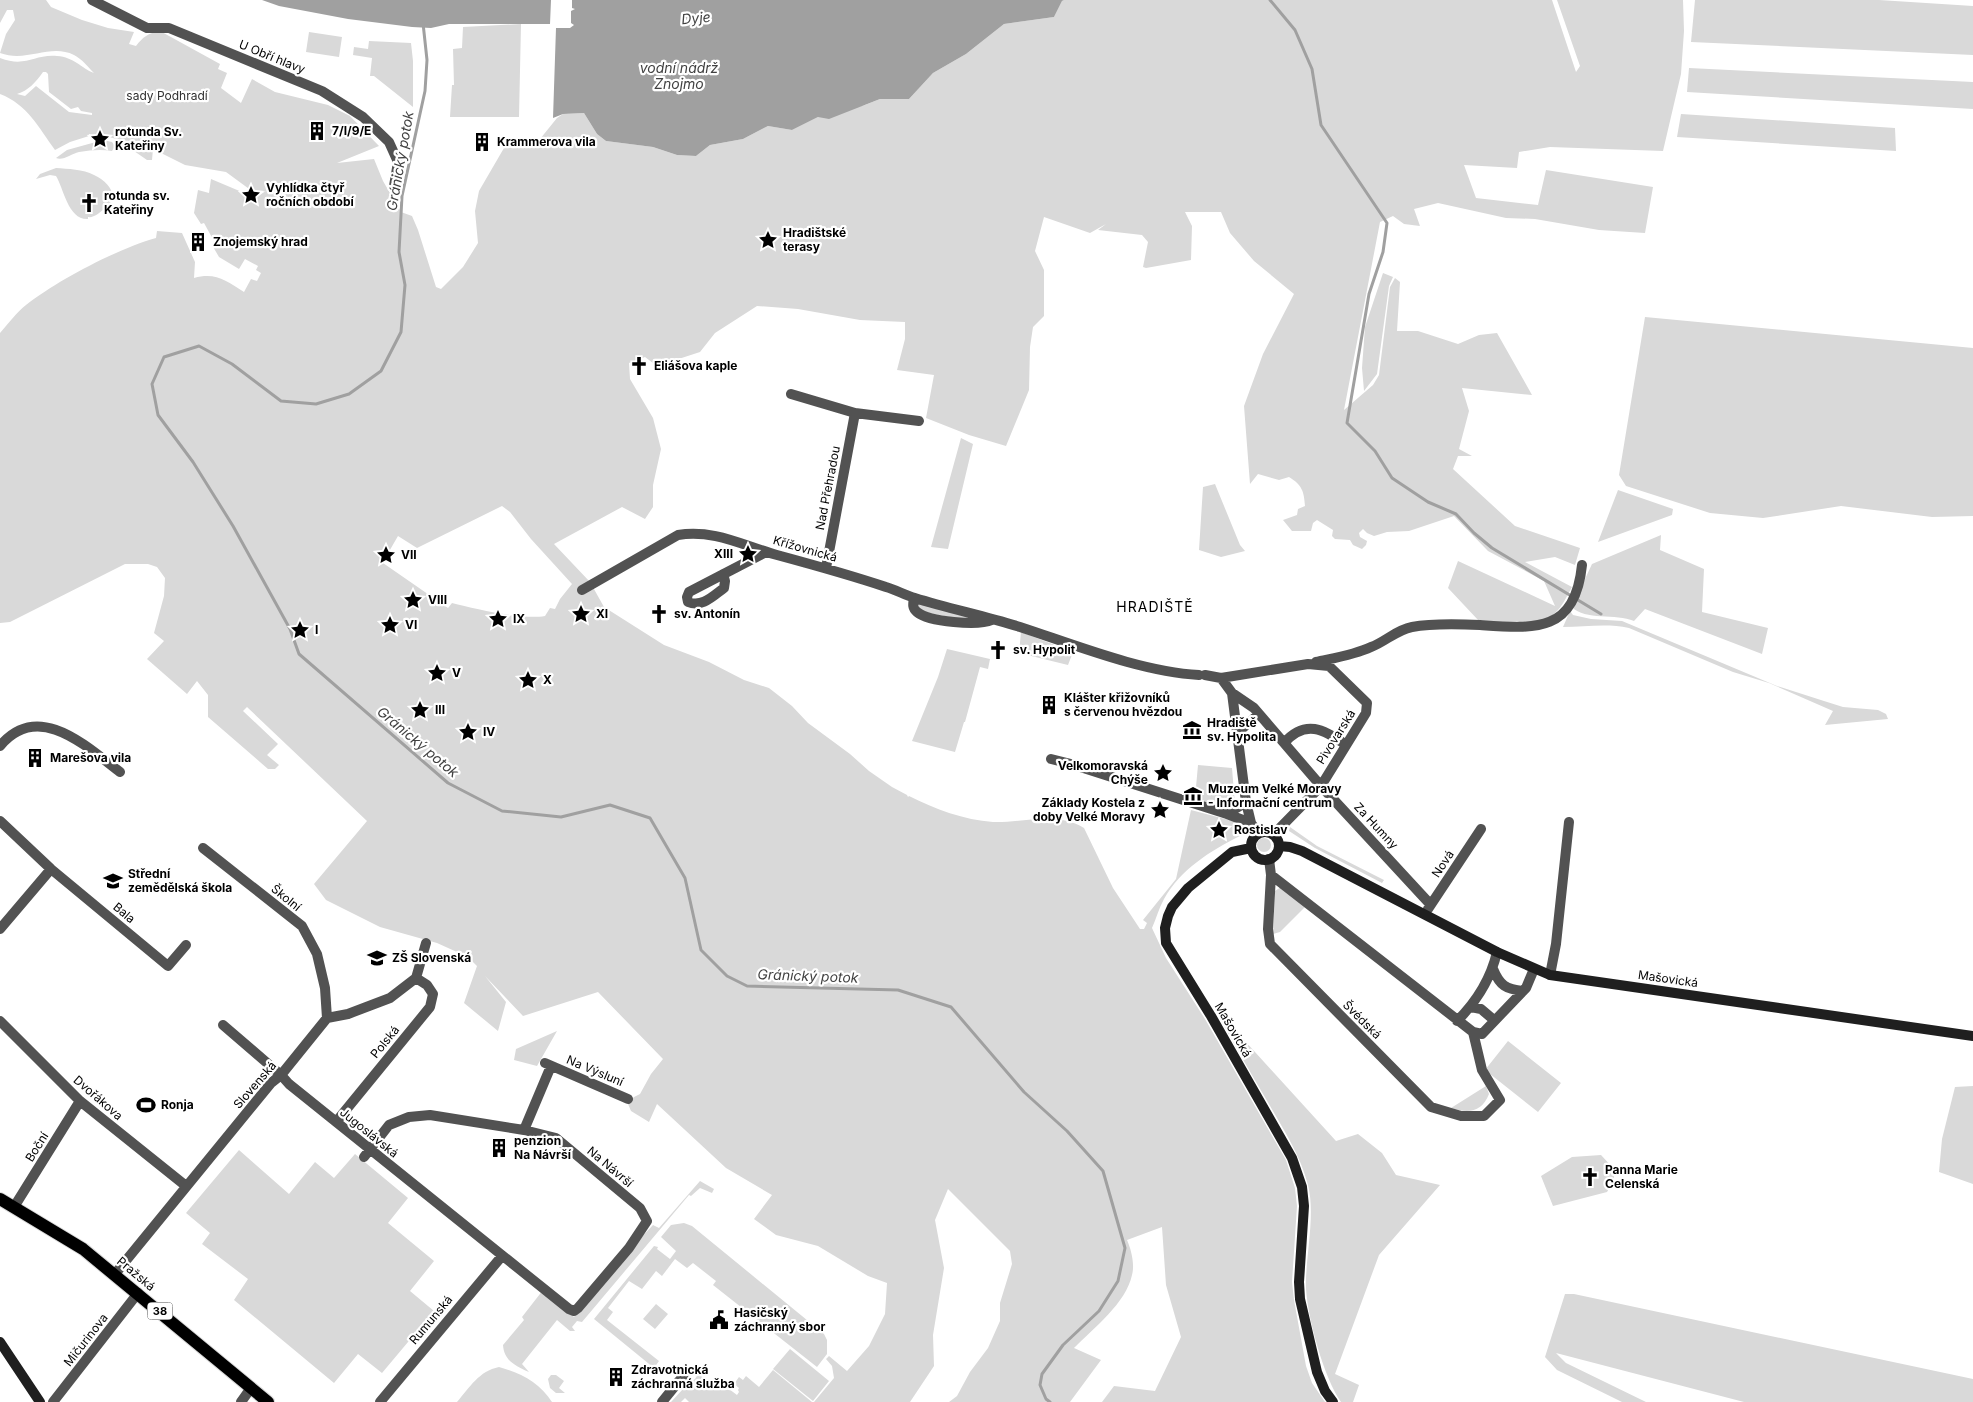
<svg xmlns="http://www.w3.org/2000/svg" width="1973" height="1402" font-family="Inter,sans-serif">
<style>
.green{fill:#d9d9d9;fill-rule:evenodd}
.water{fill:#a0a0a0}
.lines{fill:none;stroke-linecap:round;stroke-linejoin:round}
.stream{stroke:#a0a0a0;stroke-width:3}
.primary-casing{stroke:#dbdbdb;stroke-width:14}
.street{stroke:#525252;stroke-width:10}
.secondary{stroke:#1f1f1f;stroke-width:10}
.primary{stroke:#000;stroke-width:12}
.labels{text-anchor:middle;stroke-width:4.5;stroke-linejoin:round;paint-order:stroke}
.shield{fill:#fff;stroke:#4c4c4c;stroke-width:1}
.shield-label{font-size:11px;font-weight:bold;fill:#000}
.street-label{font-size:12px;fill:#000;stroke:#fff}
.park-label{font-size:12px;fill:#303030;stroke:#fff}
.poi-label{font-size:12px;font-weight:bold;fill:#000;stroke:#fff;text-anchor:start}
.water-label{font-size:14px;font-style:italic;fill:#414141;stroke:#fff}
.neighbourhood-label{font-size:14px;letter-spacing:1px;fill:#000;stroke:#fff}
</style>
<rect width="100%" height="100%" fill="#fff"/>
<path class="green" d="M0 0H46L51 7 82 20 108 28 134 32 129 44 136 46C143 37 148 33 160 31L220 64 218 69 227 73 221 88 241 103 252 79 275 92 328 105 350 116 379 146 337 163 374 159 383 181 401 212 412 216 418 230 436 287 441 289 463 267 478 243 475 211 479 191 504 148 536 144 557 118 563 114 584 113 597 134 606 141 653 147 677 155 696 156 710 145 743 139 768 126 792 130 818 117 865 105 880 99H909L933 73 966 54 1004 24 1054 17 1062 1 1064 0H1552L1576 72 1580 66 1557 0H1683L1684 31 1681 74 1663 151 1550 147 1519 152 1517 168 1464 165 1476 198 1538 205 1546 170 1653 187 1645 233 1599 230 1535 219 1506 218 1438 203 1414 209 1420 226 1404 224 1393 216 1380 222 1344 410 1373 385 1379 375 1390 287 1395 278 1400 282 1397 331H1418L1458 344 1479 335 1497 333 1532 395 1462 388 1469 411 1459 449 1472 456H1458L1453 469 1515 526 1580 548 1575 565 1555 557 1525 562 1572 587C1567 596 1562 607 1555 613 1536 631 1503 623 1479 621L1448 588 1458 561 1555 606 1544 581 1488 551 1454 516 1409 531 1387 532 1374 536 1367 533 1363 529 1359 533 1360 537 1367 541 1366 545 1362 549 1353 545 1350 540 1335 539 1332 536 1333 530 1317 520 1313 523 1311 531H1292L1283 520 1297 515 1298 509 1305 506C1304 491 1302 485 1289 477L1279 480 1258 474 1250 484 1244 406 1263 354 1294 294 1254 261 1230 233 1221 212H1185L1192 226 1191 260 1146 268 1143 267 1148 242 1142 235 1098 230 1106 224 1090 233 1044 217 1035 251 1044 270V316L1033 327 1030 347 1029 390 1006 446 969 435 926 418 934 375 897 370 905 339V322L860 320 798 309 757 306 715 333 700 352 657 366 645 357 629 363 630 379 653 418 661 449 653 485V507L645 519 622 507 554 544 590 582 604 607 664 645 709 662 744 680 769 688 792 706 808 723 850 754 869 771 892 787 907 795 908 797 909 796C935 809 964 820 993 822 1023 823 1057 811 1084 828L1113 888 1140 929H1144L1147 923 1143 920 1176 879 1191 810 1244 824 1243 833 1240 836C1210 851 1181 869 1164 899 1159 908 1156 919 1152 928L1166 958 1205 1019 1286 1160 1295 1188 1297 1206 1292 1282 1294 1300 1306 1366 1312 1383 1325 1402H1102L1114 1386 1155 1391 1181 1337 1166 1285 1162 1227 1127 1240C1131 1249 1135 1264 1132 1275 1126 1303 1094 1328 1074 1348L1101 1360 1070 1402H949L957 1396 970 1372 988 1348 1000 1321V1303L1012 1264 1010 1251 948 1189 935 1220 944 1268 933 1335 934 1366 910 1402H814L834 1378 832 1366 826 1359 829 1356 847 1371 869 1346 885 1314 887 1283 868 1276 818 1246 776 1235 754 1219 772 1195 726 1168 657 1104 649 1122 631 1111 628 1104 634 1097 640 1094 651 1074 663 1059 598 992 523 1016 485 976 506 1002 498 1031 464 1003 477 966 468 957 437 943 380 927 326 900 314 884 367 821 247 707 243 711 278 744 267 755 279 765 275 769H268L208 717V695L197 681 187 694 147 659 164 641 154 633 164 596 165 578 157 567 148 564H125L10 622 0 623V333C8 324 17 312 26 305 58 280 117 249 156 238L157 231 182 233 195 262 194 278C216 272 226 281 244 292L251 279 257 281 261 273 256 270 258 266 245 259 239 269 219 257 212 245 215 243 204 223 201 224 194 213 198 190 209 193 211 179 249 195 251 200 266 191 256 194 226 172 185 165 153 149 152 160H147L134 151H133L121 140 100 135 99 136 89 134V136L70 142 55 150C39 128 27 104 0 94V58C26 68 34 54 57 56 74 57 81 68 94 73 88 67 82 59 74 55 50 43 27 63 0 53L6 34 15 20 13 10H7L0 23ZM43 72H46L48 74 49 92 71 109 78 107 81 111 92 113V115L69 112 36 86 25 96 17 94C28 91 36 82 43 72ZM502 506 510 512 531 539 572 584 560 599 555 609 550 608 545 616C522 620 476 609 452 603L448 608 383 563 385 556 387 559V555L398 536 417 548Z
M1695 0H1879L1973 6V55L1691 42Z
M521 24 519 117H450L452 85H454L453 49 462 48 463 27Z
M309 32 342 37 339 57 306 52Z
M369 41 411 43 413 61V107L374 76H370L372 58 353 55 354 47 368 49Z
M1689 68 1973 82V109L1687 92Z
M1681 114 1895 128 1896 151 1677 137Z
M103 140 112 142 115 146 112 151C101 149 91 150 79 152 71 154 63 161 56 158L67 150Z
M56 168C68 169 83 169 94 175 111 183 120 198 104 209 99 213 94 218 88 217V219C68 220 64 189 56 176L50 175 36 179 40 174Z
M1383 273 1393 277 1389 286 1377 374 1364 391 1362 368 1365 327Z
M1645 317 1973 348V516L1932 517 1841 506 1763 518 1710 513 1626 486 1619 475Z
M961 438 973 444 948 549 931 547Z
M1215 484 1240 545 1245 551 1221 557 1199 550 1203 487Z
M1618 490 1673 509 1672 515 1598 542Z
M1661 535 1660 550 1704 569 1702 612 1768 628 1762 654 1645 609 1634 621C1616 613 1585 621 1572 607L1592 564Z
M917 603 983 620 974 621 921 612Z
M1570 611 1573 615 1591 619 1622 621 1777 686 1824 701 1843 707 1878 710 1886 714 1888 719 1825 725 1833 711 1769 683 1733 672 1629 628C1607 623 1585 627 1563 627Z
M1021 632 1073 652 1068 665 1019 653Z
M947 649 990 659 988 669 980 667 965 722H964L955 752 912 741 938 677Z
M1198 765 1232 768 1235 805 1223 809 1197 800 1199 788 1196 787Z
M1290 827 1317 846 1384 880 1382 883 1315 848 1289 831Z
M1257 845a7 7 0 1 1 14 0a7 7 0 1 1-14 0Z
M1281 887 1307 905 1280 932 1273 934 1275 891Z
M1225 1019 1336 1141 1358 1134 1382 1153 1396 1175 1440 1185 1379 1255 1335 1374 1359 1385 1353 1402H1341C1324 1379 1304 1308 1306 1279 1307 1250 1315 1213 1308 1185 1300 1154 1282 1127 1266 1099 1251 1074 1237 1049 1223 1024Z
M557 1031 537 1066 514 1060 516 1049Z
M1508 1041 1561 1083 1538 1112 1485 1070Z
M1486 1086 1489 1094C1482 1112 1469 1114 1451 1108Z
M1973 1086V1184L1939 1172 1942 1139 1955 1087Z
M239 1150 289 1194 315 1162 334 1178 355 1154 408 1198 388 1223 434 1261 410 1291 434 1311 382 1373 358 1354 334 1383 234 1300 248 1279 202 1244 210 1233 186 1213Z
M1601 1155 1614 1169V1180L1607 1192 1553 1206 1541 1176 1572 1157Z
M700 1181 714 1189 712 1193 700 1188 691 1196 689 1195 582 1322 577 1321 572 1327 575 1331H570L557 1320 522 1364 529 1372C516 1366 504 1361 503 1345L524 1320 522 1317 543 1290 574 1317 635 1244 653 1225 659 1228Z
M684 1223 692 1226 824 1334 827 1340V1354L817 1367 713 1285 716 1281 693 1263 687 1268 675 1259 662 1276 656 1271 642 1289 629 1281 608 1308 613 1312 607 1320 659 1361 654 1368 594 1319 654 1246 658 1247 657 1249 670 1259 676 1251 661 1237 671 1225Z
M1565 1294H1574L1973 1379V1402H1744L1556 1353 1566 1363 1646 1402H1622L1557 1370 1545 1357Z
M656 1304 668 1314 655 1329 643 1319Z
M790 1349 829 1381 813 1401 773 1369Z
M499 1367C521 1373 540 1383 552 1402H457C470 1387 479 1371 499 1367Z
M773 1370 812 1402H689L685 1398 681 1402H671L683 1389 682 1387 695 1379 698 1374 721 1390 729 1389 737 1395 739 1392 738 1390 739 1388 734 1384 739 1377 743 1380 746 1376 759 1387Z
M551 1375H556L564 1381 559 1388 565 1393H556L550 1388 548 1379Z"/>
<path class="water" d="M262 0H551L550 24H449L431 28 412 27 348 19 279 6Z
M572 0H1064L1062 1 1054 17 1004 24 966 54 933 73 909 99H880L829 119 818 117 792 130 768 126 743 139 710 145 696 156 677 155 653 147 606 141 597 134 584 113 563 114 553 118 556 28H570L574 25 571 23V11L575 9 572 8Z"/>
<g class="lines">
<path class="stream" d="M1270 0 1295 30 1312 69 1321 125 1387 223 1383 252 1369 294 1347 423 1375 451 1392 478 1428 502 1456 514 1474 533 1492 548 1601 614
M423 23 427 60 425 91 402 196 399 252 405 285 401 332 381 371 349 394 316 404 281 401 232 364 199 346 164 357 152 384 158 415 193 462 233 526 290 629 299 654 448 783 502 811 561 817 610 805 650 818 685 878 701 950 727 976 747 986 898 990 951 1007 1024 1092 1067 1131 1103 1171 1125 1248 1118 1281 1099 1311 1063 1345 1042 1374 1040 1385 1046 1399 1050 1402"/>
<g class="primary-casing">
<path id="primary" d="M0 1199 83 1249 268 1402"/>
</g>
<path class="street" d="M92 0 147 28H169L322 91 363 117 389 142 398 162 394 186
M791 394 855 413 919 421
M826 568 855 413
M723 574 725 581 724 588C713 596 702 608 688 602L687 597 689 592 766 552
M582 590 678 535C714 529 744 546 777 555 814 565 850 575 886 587 896 590 905 595 915 598 950 609 986 616 1020 627 1075 645 1142 672 1199 675
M914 598C913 604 912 608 917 612 929 622 978 626 992 620
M1316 662C1334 658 1354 655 1371 647 1385 642 1396 630 1412 627 1433 623 1458 624 1480 625 1535 629 1575 633 1582 565
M1205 675 1221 678 1308 664 1329 666 1367 703 1366 713 1321 786 1274 834
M1221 678 1232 693 1246 802 1251 823 1258 833
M1232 693 1254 708 1321 786 1430 904
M1237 733 1259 714
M1284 743C1305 719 1324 729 1346 745
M0 746C38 700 86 746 120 772
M1051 759 1071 764 1227 814 1246 802
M1227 814 1251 823
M0 821 51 869 168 966 186 945
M203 848 302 926 317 954 325 988 327 1018
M1269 859 1271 875 1473 1032 1482 1070 1500 1100 1484 1116H1461L1431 1107 1270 944 1268 929 1271 875
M1428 909 1481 829
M0 929 51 869
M1493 969C1500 986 1506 989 1523 991
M1550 975 1556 944 1569 822
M1471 1007 1481 1009 1494 1020
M0 1021 80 1101 186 1186
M1457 1021C1476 1002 1491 978 1497 952
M223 1025 281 1075 289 1084 569 1309 574 1311 578 1308 629 1248 647 1221 640 1208 556 1138 524 1130 430 1115 409 1117 389 1125 364 1157
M1473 1032 1482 1034 1526 988 1534 969
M545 1063 628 1099
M336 1122 430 1007 433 994 427 985 416 978
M524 1130 551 1066
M14 1207 80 1101
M115 1274 271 1083 281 1075 327 1018 348 1014 390 998 416 978 426 943
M53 1402 138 1293
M241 1402 251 1388
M380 1402 502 1256
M662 1402 684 1375"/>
<path class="secondary" d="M1251 846a14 14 0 1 1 28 0a14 14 0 1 1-28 0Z
M1279 846 1290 847 1302 851 1497 952 1550 975 1973 1036
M1251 848 1232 852 1188 888 1172 907 1168 916 1165 928 1166 943 1211 1016 1292 1158 1302 1187 1304 1206 1299 1282 1300 1299 1317 1372 1325 1391 1333 1402
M0 1342 40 1402"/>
<use href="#primary" class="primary"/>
</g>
<defs>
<g id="building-bare" transform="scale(1.5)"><path d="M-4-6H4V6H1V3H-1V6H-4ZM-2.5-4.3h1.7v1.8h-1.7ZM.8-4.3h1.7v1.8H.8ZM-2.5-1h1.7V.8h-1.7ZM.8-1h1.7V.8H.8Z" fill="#000" stroke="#fff" stroke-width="2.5" paint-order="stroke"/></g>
<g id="sight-bare" transform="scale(1.5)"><path d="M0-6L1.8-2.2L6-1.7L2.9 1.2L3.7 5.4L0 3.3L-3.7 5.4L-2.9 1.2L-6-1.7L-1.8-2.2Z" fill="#000" stroke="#fff" stroke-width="2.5" paint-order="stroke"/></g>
<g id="church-bare" transform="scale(1.5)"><path d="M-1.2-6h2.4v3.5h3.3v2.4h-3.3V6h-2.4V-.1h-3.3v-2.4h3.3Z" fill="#000" stroke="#fff" stroke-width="2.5" paint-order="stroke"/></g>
<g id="museum-bare" transform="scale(1.5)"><path d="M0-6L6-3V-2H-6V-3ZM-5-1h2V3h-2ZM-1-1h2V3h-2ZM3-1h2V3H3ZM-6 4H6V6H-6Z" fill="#000" stroke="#fff" stroke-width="2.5" paint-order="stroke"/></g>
<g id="university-bare" transform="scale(1.5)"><path d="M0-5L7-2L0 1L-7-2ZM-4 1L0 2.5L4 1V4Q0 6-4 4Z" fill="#000" stroke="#fff" stroke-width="2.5" paint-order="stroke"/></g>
<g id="school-bare" transform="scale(1.5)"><path d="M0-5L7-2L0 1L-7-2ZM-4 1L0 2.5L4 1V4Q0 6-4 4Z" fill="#000" stroke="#fff" stroke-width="2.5" paint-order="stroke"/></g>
<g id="stadium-bare" transform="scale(1.5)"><path d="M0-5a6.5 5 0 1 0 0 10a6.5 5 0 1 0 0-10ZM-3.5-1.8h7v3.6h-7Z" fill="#000" stroke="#fff" stroke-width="2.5" paint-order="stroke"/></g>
<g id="civic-bare" transform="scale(1.5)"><path d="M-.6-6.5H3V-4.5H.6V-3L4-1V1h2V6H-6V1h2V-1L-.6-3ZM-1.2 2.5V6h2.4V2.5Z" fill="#000" stroke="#fff" stroke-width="2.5" paint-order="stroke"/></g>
</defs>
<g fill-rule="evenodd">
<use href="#building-bare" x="317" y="131"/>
<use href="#sight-bare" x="100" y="139"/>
<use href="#building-bare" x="482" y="142"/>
<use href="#sight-bare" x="251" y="195"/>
<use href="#church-bare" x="89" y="203"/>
<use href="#sight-bare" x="768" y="240"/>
<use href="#building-bare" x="198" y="242"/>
<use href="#church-bare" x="639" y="366"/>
<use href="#sight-bare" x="748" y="554"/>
<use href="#sight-bare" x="386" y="555"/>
<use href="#sight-bare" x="413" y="600"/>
<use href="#sight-bare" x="581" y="614"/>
<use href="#church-bare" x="659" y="614"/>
<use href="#sight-bare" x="498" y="619"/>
<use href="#sight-bare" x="390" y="625"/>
<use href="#sight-bare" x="300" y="630"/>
<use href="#church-bare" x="998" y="650"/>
<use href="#sight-bare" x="437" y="673"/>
<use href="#sight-bare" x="528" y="680"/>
<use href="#building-bare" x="1049" y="705"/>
<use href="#sight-bare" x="420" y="710"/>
<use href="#museum-bare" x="1192" y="730"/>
<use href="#sight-bare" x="468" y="732"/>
<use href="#building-bare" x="35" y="758"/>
<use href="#sight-bare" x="1163" y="773"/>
<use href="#museum-bare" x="1193" y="796"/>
<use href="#sight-bare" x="1160" y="810"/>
<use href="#sight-bare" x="1219" y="830"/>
<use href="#university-bare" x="113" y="881"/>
<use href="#school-bare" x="377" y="958"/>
<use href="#stadium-bare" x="146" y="1105"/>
<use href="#building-bare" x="499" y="1148"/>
<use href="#church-bare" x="1590" y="1177"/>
<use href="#civic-bare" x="719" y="1320"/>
<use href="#building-bare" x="616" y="1377"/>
</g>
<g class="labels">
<rect class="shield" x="147.5" y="1302.5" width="25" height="17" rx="4"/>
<g class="shield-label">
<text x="160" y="1315">38</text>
</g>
<g class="street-label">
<text transform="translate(272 57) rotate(22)" y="4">U Obří hlavy</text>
<text transform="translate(828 488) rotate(-79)" y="4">Nad Přehradou</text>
<text transform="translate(805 549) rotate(16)" y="4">Křížovnická</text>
<text transform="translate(1336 737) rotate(-58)" y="4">Pivovarská</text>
<text transform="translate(1376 826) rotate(47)" y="4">Za Humny</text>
<text transform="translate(1443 864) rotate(-57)" y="4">Nová</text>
<text transform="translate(286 898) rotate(39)" y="4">Školní</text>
<text transform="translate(124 913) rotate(40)" y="4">Bala</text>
<text transform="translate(1668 979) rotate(8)" y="4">Mašovická</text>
<text transform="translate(1362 1020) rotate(45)" y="4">Švédská</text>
<text transform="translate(1233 1030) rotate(60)" y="4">Mašovická</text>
<text transform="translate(385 1042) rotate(-51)" y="4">Polská</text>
<text transform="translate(595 1071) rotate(23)" y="4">Na Výsluní</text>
<text transform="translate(255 1085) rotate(-49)" y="4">Slovenská</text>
<text transform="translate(98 1098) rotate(41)" y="4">Dvořákova</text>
<text transform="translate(369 1133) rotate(39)" y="4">Jugoslávská</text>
<text transform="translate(37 1147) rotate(-58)" y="4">Boční</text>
<text transform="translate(610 1167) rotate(40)" y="4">Na Návrší</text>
<text transform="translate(136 1274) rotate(40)" y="4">Pražská</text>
<text transform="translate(431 1320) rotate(-50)" y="4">Rumunská</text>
<text transform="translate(86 1340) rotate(-52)" y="4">Mičurinova</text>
</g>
<g class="park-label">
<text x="167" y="100">sady Podhradí</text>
</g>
<g class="poi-label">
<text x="332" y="135">7/I/9/E</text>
<text x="115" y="136">rotunda Sv.<tspan x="115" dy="14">Kateřiny</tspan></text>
<text x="497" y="146">Krammerova vila</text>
<text x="266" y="192">Vyhlídka čtyř<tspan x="266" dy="14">ročních období</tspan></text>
<text x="104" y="200">rotunda sv.<tspan x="104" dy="14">Kateřiny</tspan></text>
<text x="783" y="237">Hradištské<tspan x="783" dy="14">terasy</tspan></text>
<text x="213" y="246">Znojemský hrad</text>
<text x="654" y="370">Eliášova kaple</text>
<text x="733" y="558" text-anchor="end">XIII</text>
<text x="401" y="559">VII</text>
<text x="428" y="604">VIII</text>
<text x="596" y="618">XI</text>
<text x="674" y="618">sv. Antonín</text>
<text x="513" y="623">IX</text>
<text x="405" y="629">VI</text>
<text x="315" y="634">I</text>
<text x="1013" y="654">sv. Hypolit</text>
<text x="452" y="677">V</text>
<text x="543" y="684">X</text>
<text x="1064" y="702">Klášter křižovníků<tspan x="1064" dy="14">s červenou hvězdou</tspan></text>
<text x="435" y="714">III</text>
<text x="1207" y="727">Hradiště<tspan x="1207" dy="14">sv. Hypolita</tspan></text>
<text x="483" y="736">IV</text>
<text x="50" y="762">Marešova vila</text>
<text x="1148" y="770" text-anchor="end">Velkomoravská<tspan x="1148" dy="14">Chýše</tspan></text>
<text x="1208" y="793">Muzeum Velké Moravy<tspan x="1208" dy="14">- Informační centrum</tspan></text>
<text x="1145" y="807" text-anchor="end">Základy Kostela z<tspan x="1145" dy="14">doby Velké Moravy</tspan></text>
<text x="1234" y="834">Rostislav</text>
<text x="128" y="878">Střední<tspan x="128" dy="14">zemědělská škola</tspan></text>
<text x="392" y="962">ZŠ Slovenská</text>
<text x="161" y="1109">Ronja</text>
<text x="514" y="1145">penzion<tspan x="514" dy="14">Na Návrší</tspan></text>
<text x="1605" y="1174">Panna Marie<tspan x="1605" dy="14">Celenská</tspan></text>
<text x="734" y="1317">Hasičský<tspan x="734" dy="14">záchranný sbor</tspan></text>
<text x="631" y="1374">Zdravotnická<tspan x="631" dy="14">záchranná služba</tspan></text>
</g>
<g class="water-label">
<text transform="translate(696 18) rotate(-5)" y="5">Dyje</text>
<text x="679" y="73">vodní nádrž<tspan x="679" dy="16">Znojmo</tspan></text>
<text transform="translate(400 161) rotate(-80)" y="5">Gránický potok</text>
<text transform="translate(418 742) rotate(40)" y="5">Gránický potok</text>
<text transform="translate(808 976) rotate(2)" y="5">Gránický potok</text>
</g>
<g class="neighbourhood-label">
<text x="1155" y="612">HRADIŠTĚ</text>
</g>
</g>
</svg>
